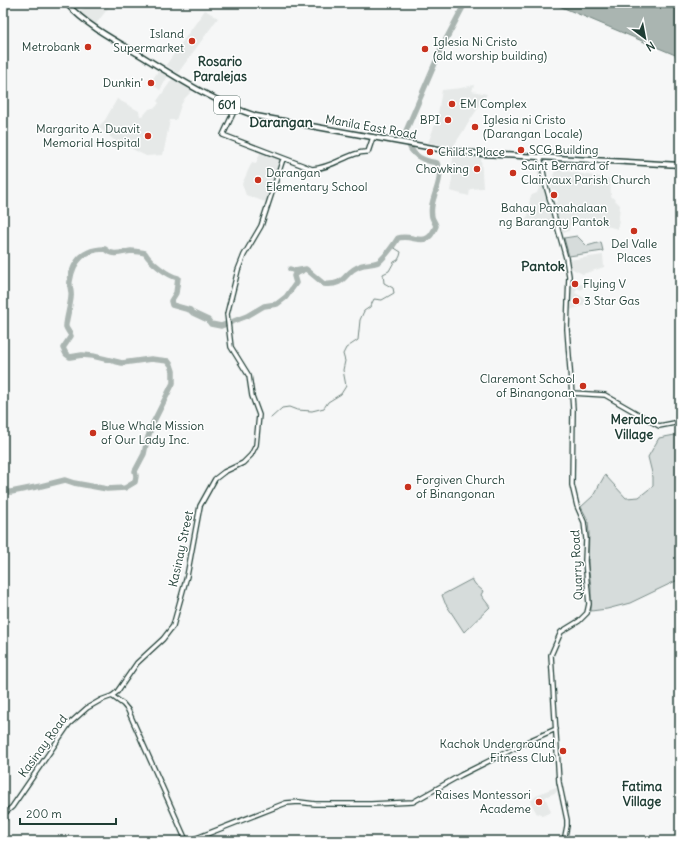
<svg xmlns="http://www.w3.org/2000/svg" width="683" height="844" font-family="Delius,sans-serif">
<style>
.built{fill:#e6e9e8}
.green{fill:#d6dcdb;stroke:#7a8c88}
.water{fill:#aab5b1;stroke:#72857f}
.lines{fill:none;stroke-linecap:round;stroke-linejoin:round}
.stream{stroke:#72857f;stroke-width:1}
.river{stroke:#aab5b1;stroke-width:5.5}
.minor-casing{stroke:#1f3d34;stroke-width:6}
.major-casing{stroke:#1f3d34;stroke-width:7}
.minor{stroke:#fff;stroke-width:3.5}
.major{stroke:#fff;stroke-width:4}
.poi-dot{fill:#c8321e;stroke:#fff;stroke-width:1.5}
.labels{text-anchor:middle;stroke-width:3;stroke-linejoin:round;paint-order:stroke}
.shield{fill:#fff;stroke:#627771;stroke-width:1}
.shield-label{font-size:11px;font-weight:bold;fill:#1f3d34}
.poi-label{font-size:12px;fill:#1f3d34;stroke:#fff;text-anchor:start}
.street-label{font-size:12px;fill:#1f3d34;stroke:#fff}
.neighbourhood-label{font-size:13px;font-weight:bold;fill:#1f3d34;stroke:#fff}
.quarter-label{font-size:14px;font-weight:bold;fill:#1f3d34;stroke:#fff}
</style>
<rect width="100%" height="100%" fill="#f6f7f7"/>
<filter id="ink" filterUnits="userSpaceOnUse"><feTurbulence type="fractalNoise" baseFrequency=".025" numOctaves="2"/><feDisplacementMap in="SourceGraphic" scale="8" xChannelSelector="R" yChannelSelector="G"/><feConvolveMatrix kernelMatrix="1 2 1 2 8 2 1 2 1" color-interpolation-filters="sRGB"/></filter>
<g filter="url(#ink)">
<path class="built" d="M94 3H112L96 24 87 19 79 11Z
M205 10 218 18 178 73 166 65Z
M159 70 168 76 160 90 150 83Z
M173 78 193 90 185 98 181 105 176 120H170L163 155 146 156 114 140 98 127 105 120 117 99 139 111 140 116 144 115 149 109 156 107 159 103 157 101Z
M474 85 472 91 487 94 453 147 428 143 437 119 442 90 461 88Z
M260 153 282 160 265 202 246 195 242 184 252 162 256 163Z
M453 153 481 156 483 188 470 189 469 196 450 191 452 179Z
M537 164H539L552 220 544 223 540 221 538 223 525 222 528 215 530 198 532 195 537 193 539 187Z
M555 169 610 179 611 196 620 205 618 229 576 218 570 225 569 231 562 233 553 203 558 202 555 190 551 189Z
M603 255 604 267 583 274 570 268 569 260Z
M571 278 584 286 581 290 577 288 575 293 586 299 584 305 570 310Z
M556 787 557 792 545 797 551 812 542 816 540 813 537 814 530 801 532 800 535 797 541 793Z"/>
<path class="green" d="M577 236 587 246 601 242 603 251 569 256 564 238Z
M680 434V579L630 603 607 609 591 611V586L588 565 589 534 588 520 581 507 593 496 605 475 626 498 639 497 653 486V477L648 457 659 438Z
M472 579 475 584 483 591 481 595 490 607 464 632 445 603 442 595Z"/>
<path class="water" d="M553 3H680V57L557 5Z"/>
<g class="lines">
<path class="stream" d="M271 418 282 408 289 407 297 410 312 411 324 408 328 402 341 394 346 386 343 370 345 361 343 354 346 348 358 340 360 320 364 311 370 307 374 299 382 300 394 293 393 288 384 283 383 274 389 271 394 262 398 260 400 256 401 252 393 247"/>
<path class="river" d="M290 269 295 271 306 269 324 284C347 286 343 272 360 266 366 263 377 265 381 260 387 254 393 246 398 238 414 233 426 251 436 226 435 223 433 220 432 217 428 198 446 181 437 163 417 160 407 151 406 131L442 47 465 3
M3 492H11L41 486 65 480 74 483 107 489 125 488 135 482 136 476 135 471 144 454 147 440 153 423 173 383V371L171 365 168 361 151 359 122 363 93 356 82 355 70 357 66 354 63 348 71 336C70 333 67 330 66 327 65 324 71 303 71 297 72 292 69 286 70 281 73 261 84 249 105 249 113 257 122 252 131 251 136 251 140 252 145 253 150 262 168 276 178 278L176 293 171 301 172 305 190 310 193 313 208 320 211 324 221 326 247 316 264 306 277 304 286 297 296 283 294 276 295 274 302 271"/>
<g class="minor-casing">
<path id="minor" d="M235 109 223 135 312 169C334 168 350 151 368 152L373 137
M540 156 546 186 566 258 569 276 567 329 573 409 572 485 577 506 584 522 586 539 585 561 589 604 587 613 579 621 561 632 551 655 559 782 567 820V826L564 841
M572 393 605 395 659 426 680 422
M112 696 123 704 128 710 185 838 188 841
M3 821 5 818 4 814 12 807 69 724 87 708 101 700 112 696 117 692 137 663 163 639 173 626 187 576 200 506 215 479 224 472 243 463 251 455 256 445 259 415 252 396 249 376 231 347 227 314 238 270 244 255 261 226 283 159
M189 841 286 803 299 802 315 804H371L413 802 461 775 533 739 556 729"/>
</g>
<g class="major-casing">
<path id="major" d="M66 3C87 26 114 40 140 55 178 78 214 102 256 116L444 150 483 154 680 165"/>
</g>
<use href="#minor" class="minor"/>
<use href="#major" class="major"/>
</g>
</g>
<g class="poi-dot">
<circle cx="192" cy="41" r="4"/>
<circle cx="88" cy="47" r="4"/>
<circle cx="425" cy="49" r="4"/>
<circle cx="151" cy="83" r="4"/>
<circle cx="452" cy="104" r="4"/>
<circle cx="448" cy="120" r="4"/>
<circle cx="475" cy="127" r="4"/>
<circle cx="148" cy="136" r="4"/>
<circle cx="521" cy="150" r="4"/>
<circle cx="430" cy="152" r="4"/>
<circle cx="477" cy="169" r="4"/>
<circle cx="513" cy="173" r="4"/>
<circle cx="258" cy="180" r="4"/>
<circle cx="554" cy="195" r="4"/>
<circle cx="634" cy="231" r="4"/>
<circle cx="575" cy="284" r="4"/>
<circle cx="576" cy="301" r="4"/>
<circle cx="583" cy="386" r="4"/>
<circle cx="93" cy="433" r="4"/>
<circle cx="408" cy="487" r="4"/>
<circle cx="563" cy="751" r="4"/>
<circle cx="539" cy="802" r="4"/>
</g>
<g class="labels">
<rect class="shield" x="214" y="96" width="26" height="18" rx="3"/>
<g class="shield-label">
<text x="227" y="109">601</text>
</g>
<g class="poi-label">
<text x="184" y="38" text-anchor="end">Island<tspan x="184" dy="14">Supermarket</tspan></text>
<text x="433" y="46">Iglesia Ni Cristo<tspan x="433" dy="14">(old worship building)</tspan></text>
<text x="80" y="51" text-anchor="end">Metrobank</text>
<text x="143" y="87" text-anchor="end">Dunkin'</text>
<text x="460" y="108">EM Complex</text>
<text x="440" y="124" text-anchor="end">BPI</text>
<text x="483" y="124">Iglesia ni Cristo<tspan x="483" dy="14">(Darangan Locale)</tspan></text>
<text x="140" y="133" text-anchor="end">Margarito A. Duavit<tspan x="140" dy="14">Memorial Hospital</tspan></text>
<text x="529" y="154">SCG Building</text>
<text x="438" y="156">Child's Place</text>
<text x="521" y="170">Saint Bernard of<tspan x="521" dy="14">Clairvaux Parish Church</tspan></text>
<text x="469" y="173" text-anchor="end">Chowking</text>
<text x="266" y="177">Darangan<tspan x="266" dy="14">Elementary School</tspan></text>
<text x="554" y="212" text-anchor="middle">Bahay Pamahalaan<tspan x="554" dy="14">ng Barangay Pantok</tspan></text>
<text x="634" y="248" text-anchor="middle">Del Valle<tspan x="634" dy="14">Places</tspan></text>
<text x="583" y="288">Flying V</text>
<text x="584" y="305">3 Star Gas</text>
<text x="575" y="383" text-anchor="end">Claremont School<tspan x="575" dy="14">of Binangonan</tspan></text>
<text x="101" y="430">Blue Whale Mission<tspan x="101" dy="14">of Our Lady Inc.</tspan></text>
<text x="416" y="484">Forgiven Church<tspan x="416" dy="14">of Binangonan</tspan></text>
<text x="555" y="748" text-anchor="end">Kachok Underground<tspan x="555" dy="14">Fitness Club</tspan></text>
<text x="531" y="799" text-anchor="end">Raises Montessori<tspan x="531" dy="14">Academe</tspan></text>
</g>
<g class="street-label">
<text transform="translate(371 127) rotate(10)" y="4">Manila East Road</text>
<text transform="translate(181 549) rotate(-78)" y="4">Kasinay Street</text>
<text transform="translate(577 565) rotate(-93)" y="4">Quarry Road</text>
<text transform="translate(43 746) rotate(-54)" y="4">Kasinay Road</text>
</g>
<g class="neighbourhood-label">
<text x="220" y="66">Rosario<tspan x="220" dy="15">Paralejas</tspan></text>
<text x="634" y="424">Meralco<tspan x="634" dy="15">Village</tspan></text>
<text x="642" y="791">Fatima<tspan x="642" dy="15">Village</tspan></text>
</g>
<g class="quarter-label">
<text x="281" y="127">Darangan</text>
<text x="543" y="271">Pantok</text>
</g>
</g>
<rect width="683" height="844" fill="none" stroke="#fff" stroke-width="16"/>
<rect x="8" y="8" width="667" height="828" fill="none" stroke="#1f3d34" stroke-width="1.5" filter="url(#ink)"/>
<g transform="translate(645 38) rotate(148)" stroke="#ffffff" stroke-width="3" paint-order="stroke">
<path d="M0-3L7 15L0 10L-7 15Z" fill="#1f3d34"/>
<text y="-6" font-size="11" font-weight="bold" text-anchor="middle" fill="#1f3d34">N</text>
</g>
<path d="M20 818v6h96v-6" fill="none" stroke="#1f3d34" stroke-width="2"/>
<text x="26" y="818" font-size="12" fill="#1f3d34" stroke="#ffffff" stroke-width="3" paint-order="stroke">200 m</text>
</svg>
